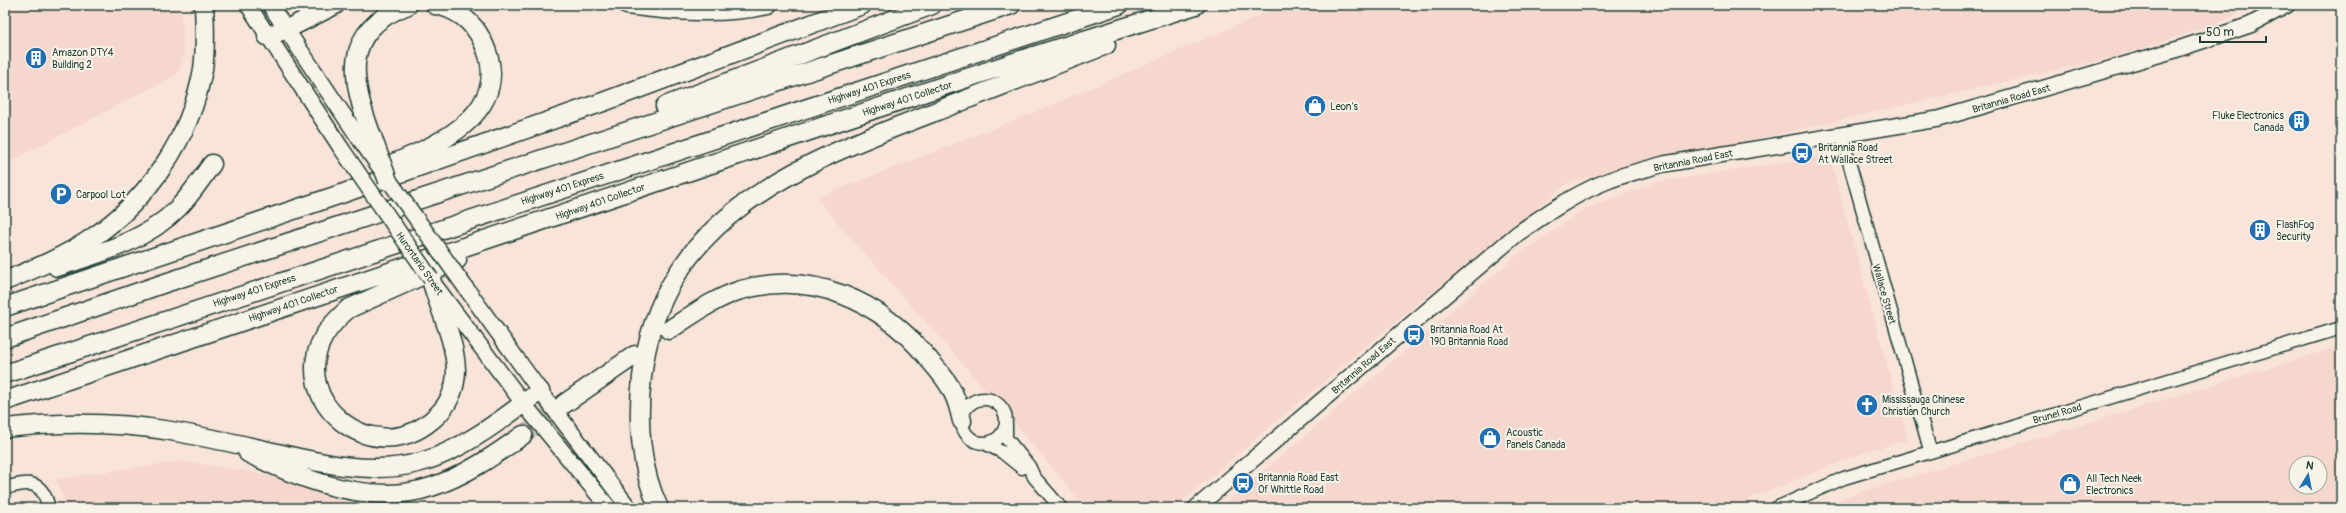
<svg xmlns="http://www.w3.org/2000/svg" width="2346" height="513" font-family="Pangolin,sans-serif">
<style>
.built{fill:#f6d7cd;fill-rule:evenodd}
.lines{fill:none;stroke-linecap:round;stroke-linejoin:round}
.highway-tunnel{stroke:#cdc3b9;stroke-width:18;stroke-dasharray:18 9;stroke-linecap:butt}
.minor-casing{stroke:#1f3d34;stroke-width:15}
.major-casing{stroke:#1f3d34;stroke-width:18}
.highway-casing{stroke:#1f3d34;stroke-width:21}
.minor{stroke:#f7f3e8;stroke-width:12}
.major{stroke:#f7f3e8;stroke-width:15}
.highway{stroke:#f7f3e8;stroke-width:18}
.major-bridge-casing{stroke:#1f3d34;stroke-width:18;stroke-linecap:butt}
.highway-bridge-casing{stroke:#1f3d34;stroke-width:21;stroke-linecap:butt}
.major-bridge{stroke:#f7f3e8;stroke-width:15}
.highway-bridge{stroke:#f7f3e8;stroke-width:18}
.labels{text-anchor:middle;stroke-width:4;stroke-linejoin:round;paint-order:stroke}
.poi-label{font-size:10px;fill:#1f3d34;stroke:#f7f3e8;text-anchor:start}
.street-label{font-size:10px;fill:#1f3d34;stroke:#f7f3e8}
</style>
<rect width="100%" height="100%" fill="#f9e4da"/>
<filter id="ink" filterUnits="userSpaceOnUse"><feTurbulence type="fractalNoise" baseFrequency=".025" numOctaves="2"/><feDisplacementMap in="SourceGraphic" scale="8" xChannelSelector="R" yChannelSelector="G"/><feConvolveMatrix kernelMatrix="1 2 1 2 8 2 1 2 1" color-interpolation-filters="sRGB"/></filter>
<g filter="url(#ink)">
<path class="built" d="M5 5H181L184 55 178 74 5 164Z
M1284 5H2253L2224 21 2119 56 1569 182 1383 332 1174 508H1086L1005 412 816 198 1035 112Z
M1829 155 1908 440 1865 452 1754 497 1737 508H1220L1521 252 1585 209 1657 182Z
M2341 346V508H1820L1854 494ZM2296 463H2320V487H2296Z
M182 461 278 476 350 504 353 508H67L56 479Z
M531 500 538 508H520Z"/>
<g class="lines">
<path class="highway-tunnel" d="M523 435 564 404"/>
<g class="minor-casing">
<path id="minor" d="M1842 137 1930 450
M962 421a22 22 0 1 1 44 0a22 22 0 1 1-44 0Z
M1006 424V438L1029 466 1034 477 1061 508
M984 443 1002 452 1022 468
M5 488C30 481 42 480 49 508
M1776 508 1844 478 2341 328"/>
</g>
<g class="major-casing">
<path id="major" d="M248 5 341 148
M270 5 361 141
M436 287 523 403 609 508
M468 291 540 391 629 508
M1196 508 1517 234C1544 215 1573 195 1605 182 1624 174 1644 170 1664 164L1938 119 2175 50 2250 25 2287 5"/>
</g>
<g class="highway-casing">
<path id="highway" d="M627 5C673 11 722 15 768 5
M267 36 285 30 335 5
M665 106 932 5
M373 139C351 81 339 31 408 5
M389 165C441 145 517 109 482 40 473 22 456 8 435 5
M57 267C100 253 146 241 178 208 191 195 201 179 212 164
M431 279C439 309 455 339 456 370 456 390 447 408 432 420 372 471 287 401 324 336 330 326 339 317 348 309L457 260
M5 281C34 269 66 256 92 238 149 199 191 137 203 69 206 48 205 26 204 5
M5 307 344 193 603 102 862 5
M669 330C692 315 715 298 741 290 812 270 880 301 926 356 936 368 948 380 954 395 958 403 960 412 962 421
M5 338 165 283 1011 5
M5 374 1119 5
M5 401 1027 58 1196 5
M564 404 635 355
M5 428C59 422 117 422 171 431 198 436 225 441 251 447 306 459 365 478 421 462 462 451 505 417 540 391
M248 453C301 480 372 507 431 487 465 476 495 455 523 435
M659 508C640 469 637 420 642 377 660 215 804 162 937 111 993 89 1050 67 1106 45"/>
</g>
<use href="#minor" class="minor"/>
<use href="#major" class="major"/>
<use href="#highway" class="highway"/>
<g class="major-bridge-casing">
<path id="major-bridge" d="M361 141 468 291
M341 148 431 279"/>
</g>
<g class="highway-bridge-casing">
<path id="highway-bridge" d="M373 139 388 181"/>
</g>
<use href="#major-bridge" class="major-bridge"/>
<use href="#highway-bridge" class="highway-bridge"/>
</g>
</g>
<defs>
<g id="building-disc" transform="scale(1.15)"><circle r="9.5" fill="#1f6fb2" stroke="#f7f3e8"/><path d="M-4-6H4V6H1V3H-1V6H-4ZM-2.5-4.3h1.7v1.8h-1.7ZM.8-4.3h1.7v1.8H.8ZM-2.5-1h1.7V.8h-1.7ZM.8-1h1.7V.8H.8Z" fill="#fff"/></g>
<g id="shop-disc" transform="scale(1.15)"><circle r="9.5" fill="#1f6fb2" stroke="#f7f3e8"/><path d="M-5-2.5h2.3a2.7 3.5 0 0 1 5.4 0H5L5.5 6h-11ZM-1.5-2.5h3a1.5 2.3 0 0 0-3 0Z" fill="#fff"/></g>
<g id="bus-disc" transform="scale(1.15)"><circle r="9.5" fill="#1f6fb2" stroke="#f7f3e8"/><path d="M-5-6H5V4H4V6H2V4H-2V6H-4V4H-5ZM-3.5-4V0h7V-4ZM-3.5 1.2v1.5H-2V1.2ZM2 1.2v1.5H3.5V1.2Z" fill="#fff"/></g>
<g id="parking-disc" transform="scale(1.15)"><circle r="9.5" fill="#1f6fb2" stroke="#f7f3e8"/><path d="M-3.5-5.5H1a3.5 3.5 0 0 1 0 7H-1V5.5H-3.5ZM-1-3.4V-.6H.8a1.4 1.4 0 0 0 0-2.8Z" fill="#fff"/></g>
<g id="church-disc" transform="scale(1.15)"><circle r="9.5" fill="#1f6fb2" stroke="#f7f3e8"/><path d="M-1.2-6h2.4v3.5h3.3v2.4h-3.3V6h-2.4V-.1h-3.3v-2.4h3.3Z" fill="#fff"/></g>
</defs>
<g fill-rule="evenodd">
<use href="#building-disc" x="36" y="58"/>
<use href="#shop-disc" x="1315" y="106"/>
<use href="#building-disc" x="2299" y="121"/>
<use href="#bus-disc" x="1802" y="153"/>
<use href="#parking-disc" x="61" y="194"/>
<use href="#building-disc" x="2260" y="230"/>
<use href="#bus-disc" x="1414" y="335"/>
<use href="#church-disc" x="1867" y="405"/>
<use href="#shop-disc" x="1490" y="438"/>
<use href="#bus-disc" x="1243" y="483"/>
<use href="#shop-disc" x="2070" y="484"/>
</g>
<g class="labels">
<g class="poi-label">
<text x="52" y="56">Amazon DTY4<tspan x="52" dy="12">Building 2</tspan></text>
<text x="1330" y="110">Leon's</text>
<text x="2284" y="119" text-anchor="end">Fluke Electronics<tspan x="2284" dy="12">Canada</tspan></text>
<text x="1818" y="151">Britannia Road<tspan x="1818" dy="12">At Wallace Street</tspan></text>
<text x="76" y="198">Carpool Lot</text>
<text x="2276" y="228">FlashFog<tspan x="2276" dy="12">Security</tspan></text>
<text x="1430" y="333">Britannia Road At<tspan x="1430" dy="12">190 Britannia Road</tspan></text>
<text x="1882" y="403">Mississauga Chinese<tspan x="1882" dy="12">Christian Church</tspan></text>
<text x="1506" y="436">Acoustic<tspan x="1506" dy="12">Panels Canada</tspan></text>
<text x="1258" y="481">Britannia Road East<tspan x="1258" dy="12">Of Whittle Road</tspan></text>
<text x="2086" y="482">All Tech Neek<tspan x="2086" dy="12">Electronics</tspan></text>
</g>
<g class="street-label">
<text transform="translate(869 87) rotate(-18)" y="4">Highway 401 Express</text>
<text transform="translate(907 98) rotate(-18)" y="4">Highway 401 Collector</text>
<text transform="translate(2011 98) rotate(-16)" y="4">Britannia Road East</text>
<text transform="translate(1693 160) rotate(-11)" y="4">Britannia Road East</text>
<text transform="translate(562 188) rotate(-18)" y="4">Highway 401 Express</text>
<text transform="translate(600 201) rotate(-19)" y="4">Highway 401 Collector</text>
<text transform="translate(420 263) rotate(55)" y="4">Hurontario Street</text>
<text transform="translate(254 290) rotate(-18)" y="4">Highway 401 Express</text>
<text transform="translate(1885 294) rotate(74)" y="4">Wallace Street</text>
<text transform="translate(293 303) rotate(-19)" y="4">Highway 401 Collector</text>
<text transform="translate(1363 365) rotate(-41)" y="4">Britannia Road East</text>
<text transform="translate(2057 413) rotate(-16)" y="4">Brunel Road</text>
</g>
</g>
<rect width="2346" height="513" fill="none" stroke="#f7f3e8" stroke-width="20"/>
<rect x="10" y="10" width="2326" height="493" fill="none" stroke="#1f3d34" stroke-width="1.5" filter="url(#ink)"/>
<g transform="translate(2308 475) rotate(10)"><circle r="19" fill="#f7f3e8" stroke="#a1aaa0"/>
<path d="M0-3L7 15L0 10L-7 15Z" fill="#1f6fb2"/>
<text y="-6" font-size="11" font-weight="bold" text-anchor="middle" fill="#1f3d34">N</text>
</g>
<path d="M2200 36v6h66v-6" fill="none" stroke="#1f3d34" stroke-width="2"/>
<text x="2206" y="36" font-size="12" fill="#1f3d34" stroke="#f7f3e8" stroke-width="3" paint-order="stroke">50 m</text>
</svg>
